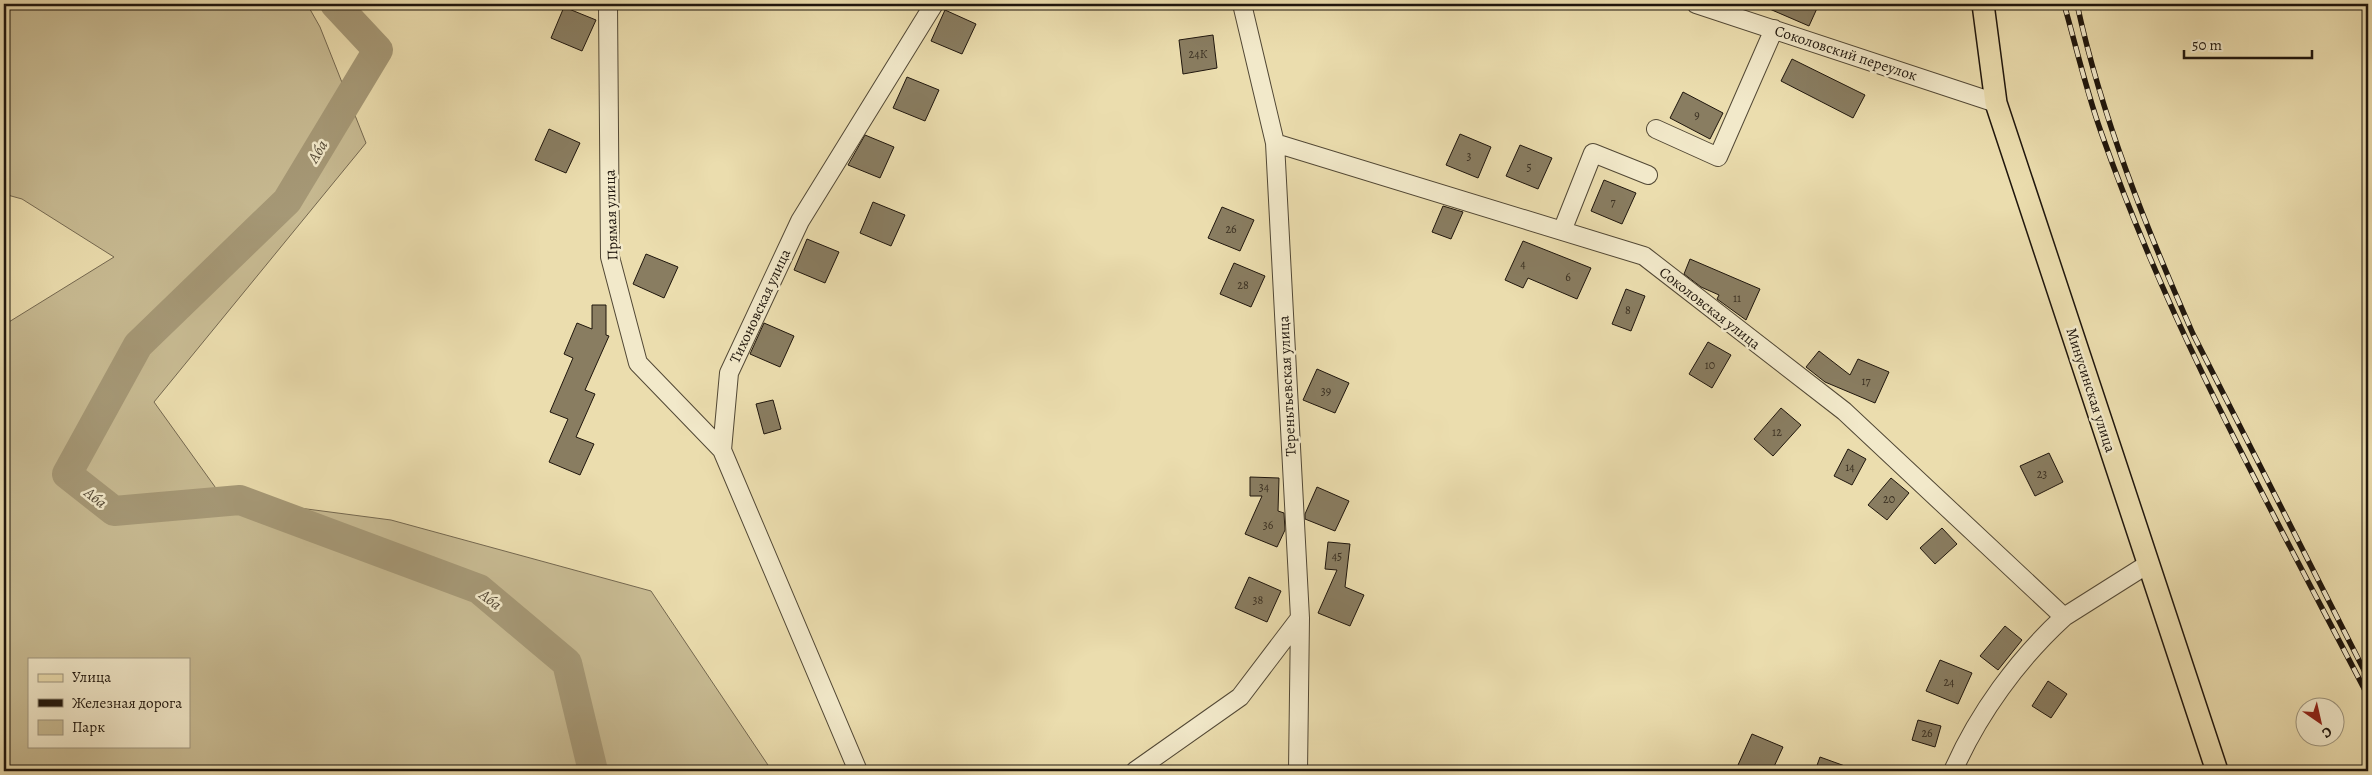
<svg xmlns="http://www.w3.org/2000/svg" width="2372" height="775" font-family="Alegreya,serif">
<style>
.green{fill:#c8bb93;stroke:#746850;fill-rule:evenodd}
.lines{fill:none;stroke-linecap:round;stroke-linejoin:round}
.river{stroke:#a69977;stroke-width:30}
.building{fill:#897d61;stroke:#1f160d}
.minor-casing{stroke:#524835;stroke-width:20}
.major-casing{stroke:#1f160d;stroke-width:24}
.minor{stroke:#f2e9ca;stroke-width:18}
.major{stroke:#ebddae;stroke-width:21}
.rail-casing{stroke:#1f160d;stroke-width:5.5}
.rail{stroke:#f2e9ca;stroke-width:4;stroke-dasharray:11;stroke-linecap:butt}
.labels{text-anchor:middle;stroke-width:5;stroke-linejoin:round;paint-order:stroke}
.number-label{font-size:12px;fill:#3a3022}
.street-label{font-size:15px;fill:#1f160d;stroke:#f2e9ca}
.water-label{font-size:16px;font-style:italic;fill:#554a37;stroke:#f2e9ca}
</style>
<rect width="100%" height="100%" fill="#ebddae"/>
<filter id="stains"><feTurbulence type="fractalNoise" baseFrequency=".004" numOctaves="4"/><feColorMatrix values="0 0 0 0 .2 0 0 0 0 .09 0 0 0 0 .02 0 0 0 .5 -.17"/></filter>
<radialGradient id="worn" r=".72"><stop offset=".6" stop-color="#630" stop-opacity="0"/><stop offset="1" stop-color="#630" stop-opacity=".3"/></radialGradient>
<path class="green" d="M4 4H307L320 27 366 143 154 402 223 498 391 520 651 591 772 771H4V325L114 257 22 199 4 194ZM29 659H189V746H29Z"/>
<g class="lines">
<path class="river" d="M335 4 378 50 287 201 138 345 67 474 114 511 240 500 479 589 567 663 593 771"/>
</g>
<path class="building" d="M1758 4H1819L1809 26Z
M564 7 596 20 582 51 551 38Z
M945 10 976 24 962 54 931 41Z
M1213 35 1217 68 1183 74 1179 40Z
M1792 59 1865 95 1853 118 1781 81Z
M907 77 939 90 925 121 893 108Z
M1683 92 1723 113 1710 139 1670 118Z
M549 129 580 143 566 173 535 160Z
M1460 134 1491 147 1478 178 1446 165Z
M865 135 894 147 880 178 848 165Z
M1520 145 1552 158 1538 189 1506 176Z
M1604 180 1636 193 1622 224 1591 211Z
M873 202 905 215 891 246 860 233Z
M1443 206 1463 212 1451 239 1432 232Z
M1222 207 1254 220 1240 251 1208 238Z
M807 239 839 252 825 283 794 270Z
M1523 241 1591 268 1577 299 1528 278 1523 288 1505 280Z
M646 254 678 267 664 298 633 284Z
M1690 259 1760 289 1746 320 1717 299 1719 295 1701 287 1684 274Z
M1234 263 1265 276 1251 307 1220 294Z
M1626 289 1645 296 1631 331 1612 324Z
M592 305H606V335L609 336 585 390 595 394 576 437 594 444 580 475 549 462 568 419 550 412 573 358 564 354 577 323 592 329Z
M764 323 794 336 780 367 750 354Z
M1708 342 1731 355 1712 388 1689 374Z
M1819 351 1850 375 1858 359 1889 372 1875 403 1825 382 1806 367Z
M1317 369 1349 383 1335 413 1303 400Z
M773 400 781 429 764 434 756 404Z
M1781 408 1801 425 1773 456 1754 439Z
M1848 449 1866 459 1852 485 1834 476Z
M2049 453 2063 482 2035 496 2020 466Z
M1250 477 1279 478 1278 511 1284 513 1285 530 1277 547 1245 534 1262 496H1250Z
M1891 478 1909 493 1887 520 1868 505Z
M1317 487 1349 501 1335 531 1305 519V514Z
M1942 528 1957 544 1935 564 1920 548Z
M1328 542 1350 544 1345 587 1364 595 1350 626 1318 613 1337 570 1325 569Z
M1249 577 1281 591 1267 622 1235 608Z
M2005 626 2022 640 1998 670 1980 656Z
M1940 660 1972 673 1958 704 1926 691Z
M2048 681 2067 694 2051 718 2032 706Z
M1918 720 1941 726 1935 747 1912 740Z
M1752 734 1783 747 1772 771H1753L1738 765Z
M1820 757 1856 770 1855 771H1815Z"/>
<g class="lines">
<g class="minor-casing">
<path id="minor" d="M608 4 610 257 638 363 722 450
M1242 4 1275 143 1300 618 1298 771
M1696 4 1996 103
M1656 129 1718 157 1774 29
M1275 143 1644 256 1844 411 2064 617 2148 564
M1562 231 1593 153 1648 175
M858 771 722 450 729 373 800 221 934 4
M1135 771 1240 697 1300 618
M1953 771C1978 714 2018 659 2064 617"/>
</g>
<g class="major-casing">
<path id="major" d="M1983 4 1996 103 2217 771"/>
</g>
<use href="#minor" class="minor"/>
<use href="#major" class="major"/>
<g class="rail-casing">
<path id="rail" d="M2064 4C2076 46 2086 90 2101 132 2170 329 2272 511 2368 696
M2077 4C2102 119 2146 227 2193 334L2368 678"/>
</g>
<use href="#rail" class="rail"/>
</g>
<g class="labels">
<g class="number-label">
<text x="1198" y="58">24К</text>
<text x="1697" y="119">9</text>
<text x="1469" y="160">3</text>
<text x="1529" y="171">5</text>
<text x="1613" y="206">7</text>
<text x="1231" y="233">26</text>
<text x="1523" y="268">4</text>
<text x="1568" y="281">6</text>
<text x="1243" y="289">28</text>
<text x="1737" y="302">11</text>
<text x="1628" y="314">8</text>
<text x="1710" y="369">10</text>
<text x="1866" y="385">17</text>
<text x="1326" y="395">39</text>
<text x="1777" y="436">12</text>
<text x="1850" y="471">14</text>
<text x="2042" y="478">23</text>
<text x="1264" y="491">34</text>
<text x="1889" y="503">20</text>
<text x="1268" y="529">36</text>
<text x="1337" y="560">45</text>
<text x="1258" y="604">38</text>
<text x="1949" y="686">24</text>
<text x="1927" y="737">26</text>
</g>
<g class="street-label">
<text transform="translate(1846 53) rotate(18)" y="5">Соколовский переулок</text>
<text transform="translate(611 215) rotate(-92)" y="5">Прямая улица</text>
<text transform="translate(760 306) rotate(-65)" y="5">Тихоновская улица</text>
<text transform="translate(1710 308) rotate(38)" y="5">Соколовская улица</text>
<text transform="translate(1287 386) rotate(-93)" y="5">Тереньтьевская улица</text>
<text transform="translate(2091 390) rotate(72)" y="5">Минусинская улица</text>
</g>
<g class="water-label">
<text transform="translate(317 151) rotate(-59)" y="6">Аба</text>
<text transform="translate(96 497) rotate(39)" y="6">Аба</text>
<text transform="translate(491 599) rotate(38)" y="6">Аба</text>
</g>
</g>
<rect width="2372" height="775" fill="none" stroke="#ebddae" stroke-width="20"/>
<rect x="5" y="5" width="2362" height="765" fill="none" stroke="#1f160d" stroke-width="2.5"/>
<rect x="10" y="10" width="2352" height="755" fill="none" stroke="#1f160d"/>
<rect x="28" y="658" width="162" height="90" fill="#f2e9ca" stroke="#9e957e"/>
<rect x="38" y="674" width="25" height="8" fill="#ebddae" stroke="#9e957e"/>
<text x="72" y="682" font-size="15" fill="#1f160d">Улица</text>
<rect x="38" y="699" width="25" height="8" fill="#1f160d" stroke="#9e957e"/>
<text x="72" y="708" font-size="15" fill="#1f160d">Железная дорога</text>
<rect x="38" y="720" width="25" height="15" fill="#c8bb93" stroke="#9e957e"/>
<text x="72" y="732" font-size="15" fill="#1f160d">Парк</text>
<g transform="translate(2320 722) rotate(146)"><circle r="24" fill="#f2e9ca" stroke="#9e957e"/>
<path d="M0-4L9 19L0 12L-9 19Z" fill="#8f2418"/>
<text y="-8" font-size="14" font-weight="bold" text-anchor="middle" fill="#1f160d">С</text>
</g>
<path d="M2184 50v8h128v-8" fill="none" stroke="#1f160d" stroke-width="2.5"/>
<text x="2192" y="50" font-size="15" fill="#1f160d" stroke="#f2e9ca" stroke-width="4" paint-order="stroke">50 m</text>
<rect width="100%" height="100%" filter="url(#stains)"/>
<rect width="100%" height="100%" fill="url(#worn)"/>
</svg>
